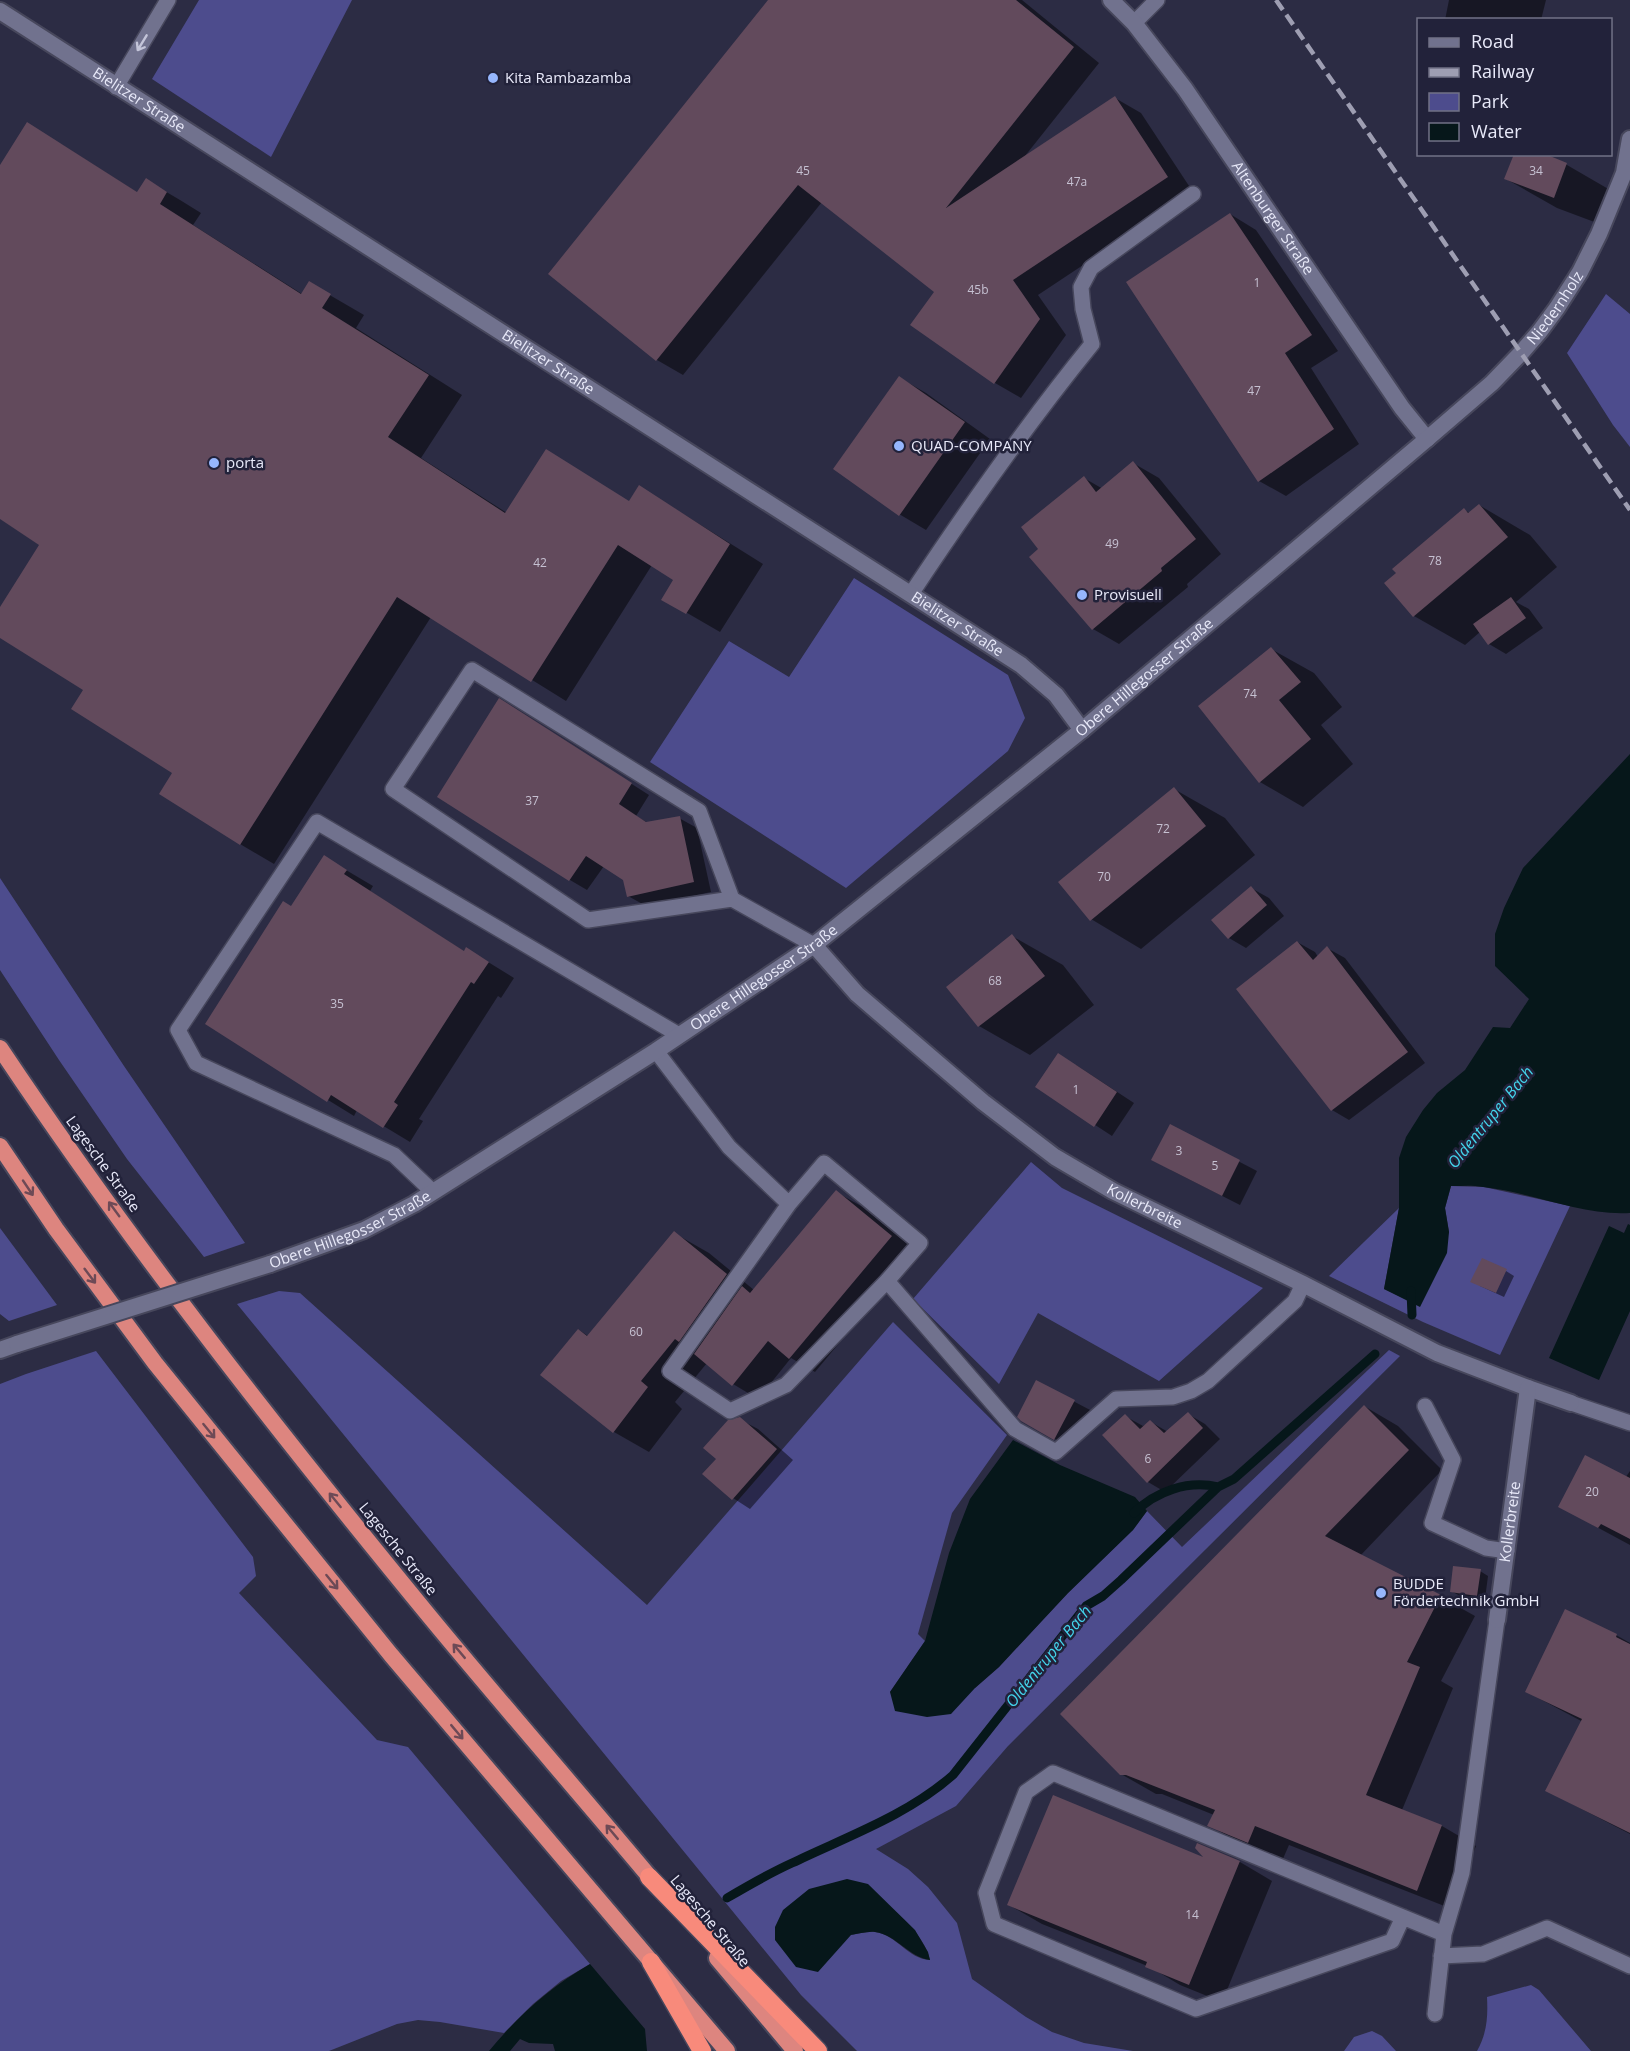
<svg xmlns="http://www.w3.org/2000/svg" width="1630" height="2051" font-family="'Open Sans',sans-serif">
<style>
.green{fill:#4d4c8d;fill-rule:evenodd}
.water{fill:#06171a}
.shadow{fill:#0007}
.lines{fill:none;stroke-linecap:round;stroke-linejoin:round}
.stream{stroke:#06171a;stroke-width:9}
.building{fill:#624a5c}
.service-casing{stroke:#47475c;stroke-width:18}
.minor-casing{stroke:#47475c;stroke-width:20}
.trunk-casing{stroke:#47475c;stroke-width:20}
.motorway-casing{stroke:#47475c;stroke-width:21}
.service{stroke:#71728e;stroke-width:15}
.minor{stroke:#71728e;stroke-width:16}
.trunk{stroke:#dd857f;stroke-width:16}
.motorway{stroke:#f88a7b;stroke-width:18}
.rail{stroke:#9e9eb2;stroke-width:4.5;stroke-dasharray:12 6;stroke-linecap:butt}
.minor-bridge-casing{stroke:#47475c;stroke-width:20;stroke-linecap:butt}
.minor-bridge{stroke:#71728e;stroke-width:16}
.oneway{stroke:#c4c5d9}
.oneway2{stroke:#6d4a56}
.poi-dot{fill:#96b6fd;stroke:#22223a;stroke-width:2}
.labels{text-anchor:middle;stroke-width:5;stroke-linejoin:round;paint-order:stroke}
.number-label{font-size:12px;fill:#c6c1d2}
.poi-label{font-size:15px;fill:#e8e9f9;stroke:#22223a;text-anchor:start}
.street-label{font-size:15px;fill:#e8e9f9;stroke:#22223a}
.water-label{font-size:16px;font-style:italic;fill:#43d4eb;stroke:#22223a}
</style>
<rect width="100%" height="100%" fill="#2c2c44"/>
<path class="green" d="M199 0H352L271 157 152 79Z
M1606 294 1630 314V447L1613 425 1567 353Z
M854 578 1008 675 1025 718 1008 751 846 888 650 762 729 641 789 677Z
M0 878 124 1066 245 1243 204 1257 127 1159 59 1060 0 970Z
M1031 1162 1062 1188 1263 1288 1159 1381 1038 1313 999 1384 913 1299Z
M1451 1186 1484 1187 1570 1206 1500 1355 1423 1322 1329 1276 1399 1208 1384 1289 1420 1306 1449 1232 1445 1208Z
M0 1228 57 1305 9 1321 0 1314Z
M279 1291 300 1293 647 1605 893 1322 1007 1435 952 1513 918 1634 925 1641 890 1692 975 1688 999 1667 1068 1593 1133 1530 1147 1511 1182 1547 1389 1350 1400 1356 1008 1746 956 1806 876 1849 908 1869 928 1887 957 1923 972 1979 1026 2017 1052 2032 1084 2043 1133 2051H857L801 1995 237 1304ZM896 1912C911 1926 925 1940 930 1960 908 1959 897 1935 875 1932 868 1931 858 1934 851 1935Z
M96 1351 253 1557 256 1576 239 1593 377 1740 408 1747 590 1964 561 1981 533 2004 504 2033 440 2022 418 2020 397 2024 329 2051H0V1384L26 1374Z
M1531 1985 1539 1990 1591 2051H1477C1487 2033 1488 2017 1487 1997Z
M1372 2031 1382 2036 1396 2051H1344L1354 2037Z"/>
<path class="water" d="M1630 754V1213C1582 1216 1531 1192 1483 1187 1473 1185 1462 1186 1451 1186L1445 1208 1449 1232 1447 1253 1420 1307 1384 1289 1399 1208V1158L1406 1137 1423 1110 1437 1093 1465 1070 1493 1027 1510 1028 1529 999 1495 966V934L1504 908 1523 868Z
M1628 1224 1630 1225V1311L1599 1380 1549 1358 1609 1226 1624 1233Z
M1013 1440 1060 1465 1135 1497 1147 1511 1133 1530 1068 1593 999 1667 975 1688 951 1714 927 1717 895 1711 890 1692 925 1641 949 1553 970 1499Z
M847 1879 868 1884 915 1930 928 1952 930 1960C908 1957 897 1935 875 1932 868 1931 858 1934 851 1935L818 1972 796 1967 775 1940V1927L783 1910 809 1889Z
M590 1964 645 2029 647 2051H555L553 2044 529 2043 520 2039 510 2051H489C519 2015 549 1988 590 1964Z"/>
<path class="shadow" d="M770 0H1022L1099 63 1025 156 1115 98 1141 113 1193 192 1038 295 1066 335 1021 398 995 383 912 325 936 292 822 202 683 375 657 360 551 274Z
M1449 0H1546L1541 20H1445Z
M61 144 138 193 146 180 180 200 201 213 193 225 302 294 309 283 364 315 356 328 462 395 421 458 507 513 630 502 640 487 763 564 720 632 663 599 675 579 652 565 566 701 431 617 274 864 240 844 175 772 85 690 0 636V609L41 544 0 518V168Z
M1541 154 1567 165 1617 194 1605 226 1557 208 1506 179Z
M1230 214 1256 230 1338 351 1311 368 1359 444 1286 496 1259 481Z
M900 378 926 393 990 439 926 530 899 514Z
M1133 463 1159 478 1221 554 1187 584 1188 587 1119 644 1093 629 1084 478 1103 489Z
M1479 505 1530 535 1557 567 1516 602 1529 609 1543 628 1506 654 1489 644 1480 632 1465 645 1414 616 1386 583 1464 510 1470 513Z
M1271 649 1314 673 1342 707 1321 725 1353 764 1303 807 1260 782Z
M516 710 649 795 636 816 648 823 679 818 697 828 711 892 646 906 628 896 624 879 604 866 587 890 570 880Z
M1174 789 1225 818 1255 855 1141 949 1091 919Z
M324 857 373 886 370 891 465 952 467 949 514 978 501 998 498 996 419 1119 423 1121 410 1142 357 1110 354 1116 328 1100 292 908Z
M1251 888 1269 898 1284 916 1246 948 1229 938Z
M1012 936 1063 965 1094 1005 1030 1055 979 1026Z
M1297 942 1315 952 1318 957 1327 948 1345 958 1425 1063 1349 1120 1332 1110Z
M1076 1065 1134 1103 1112 1136 1037 1087Z
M1171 1126 1257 1171 1240 1205 1171 1170Z
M836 1192 861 1206 916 1251 815 1372 791 1358 758 1399 733 1384 707 1363 675 1402 682 1409 649 1452 614 1432 579 1330 588 1336 674 1233 709 1253 754 1290Z
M1506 1271 1514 1276 1504 1297 1480 1286Z
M1037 1382 1092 1411 1072 1449 1022 1420Z
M1364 1406 1398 1426 1442 1470 1360 1556 1441 1597 1475 1616 1441 1681 1453 1688 1402 1810 1442 1826 1476 1846 1452 1909 1289 1845 1282 1861 1243 1845 1209 1825 1214 1815 1162 1794H1156L1121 1774Z
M1188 1414 1205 1424 1220 1439 1165 1492 1148 1482 1125 1416 1143 1426 1151 1422 1168 1432Z
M739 1419 758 1429 793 1460 750 1509 733 1498 718 1459Z
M1630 1471V1545L1593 1525Z
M1480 1571 1488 1576 1485 1599 1460 1596 1451 1591Z
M1616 1635 1630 1643V1834L1547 1791 1583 1722 1527 1692Z
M1210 1861 1240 1862 1272 1881 1222 2002 1180 1985 1150 1967 1042 1924 1009 1905Z"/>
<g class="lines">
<path class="stream" d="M1411 1291 1412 1315
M1134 1513C1156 1491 1188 1480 1218 1487
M727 1898C749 1885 770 1873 792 1863 846 1837 908 1815 953 1775L1086 1606 1103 1596 1121 1580 1218 1487 1234 1479 1375 1354"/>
</g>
<path class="building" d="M768 0H1016L1074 47 946 208 1115 96 1168 177 1013 280 1040 319 994 384 910 325 934 292 798 185 656 361 548 274Z
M27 122 137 192 146 178 167 192 160 204 301 294 309 281 331 294 322 308 429 375 388 437 505 513 546 449 629 501 639 485 730 544 686 614 661 600 673 580 618 545 531 682 397 597 240 845 159 794 172 773 71 709 83 690 0 638V607L39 545 0 519V165Z
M1514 154H1545L1567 163 1554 198 1504 179Z
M1230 213 1312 335 1285 353 1334 429 1258 482 1126 282Z
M899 376 965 422 899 516 833 469Z
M1133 461 1196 539 1161 568 1162 571 1092 630 1029 557 1038 549 1021 527 1084 476 1096 492Z
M1479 504 1508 537 1413 617 1384 583 1396 573 1392 569 1464 508 1468 513Z
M1511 597 1526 618 1488 645 1473 624Z
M1271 647 1301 682 1279 700 1311 739 1259 783 1198 706Z
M499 698 632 783 619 804 646 822 680 816 694 882 627 897 623 880 586 856 569 881 437 797Z
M1174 787 1206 826 1090 921 1058 882Z
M324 855 347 870 344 874 464 951 466 947 489 962 474 984 471 982 394 1102 398 1105 383 1128 331 1095 327 1102 205 1024 283 901 291 906Z
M1251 886 1267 905 1228 939 1211 920Z
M1012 934 1045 976 978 1027 946 987Z
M1297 941 1313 960 1327 946 1408 1052 1331 1111 1236 989Z
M1058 1053 1117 1092 1094 1127 1035 1087Z
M1170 1124 1240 1160 1222 1196 1151 1160Z
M836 1190 892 1236 789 1359 768 1341 732 1386 694 1354 742 1286 750 1293Z
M674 1231 727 1274 679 1342 675 1339 641 1381 648 1387 613 1433 540 1375 578 1329 587 1336Z
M1482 1258 1507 1269 1496 1293 1470 1282Z
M1036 1380 1075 1400 1054 1440 1021 1421 1017 1417Z
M1364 1405 1409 1450 1325 1536 1441 1595 1407 1662 1420 1667 1366 1795 1442 1825 1417 1891 1255 1826 1248 1843 1207 1826 1215 1810 1126 1775H1120L1060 1714Z
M1188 1412 1203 1428 1147 1483 1102 1435 1125 1414 1140 1429 1150 1420 1164 1433Z
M740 1417 777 1449 732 1500 702 1474 716 1459 703 1448 728 1420Z
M1585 1455 1630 1478V1539L1601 1524 1598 1528 1558 1507Z
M1453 1566 1481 1569 1477 1596 1450 1592Z
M1565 1609 1617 1634 1616 1637 1630 1644V1833L1545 1791 1582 1719 1525 1692Z
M1053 1795 1203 1857 1195 1848 1197 1843 1240 1861 1189 1985 1145 1967 1147 1962 1007 1905Z"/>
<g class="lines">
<g class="service-casing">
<path id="service" d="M1134 23 1157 0
M116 87 168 0
M911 594C968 508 1027 424 1092 344L1083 309 1081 287 1091 268 1193 194
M732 899 699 811 472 670 393 789 588 920 732 899 814 945
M656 1051 729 1147 789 1204 824 1163 920 1243 887 1281 1015 1429 1056 1452 1116 1399 1173 1397 1191 1391 1208 1381 1295 1301 1303 1284
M433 1192 394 1155 196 1063 178 1030 317 822 679 1035
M789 1204 670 1371 730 1411 786 1385 887 1281
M1571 1403 1630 1423
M1425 1406 1453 1460 1432 1523 1486 1548 1507 1551
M1403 1917 1392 1941 1196 2009 994 1924 986 1893 1026 1792 1053 1773 1444 1934
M1441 1956 1483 1954 1547 1928 1630 1966
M1435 2014 1444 1934 1462 1873 1497 1620"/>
</g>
<g class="minor-casing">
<g id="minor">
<path id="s1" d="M1111 0 1134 23 1185 89 1402 408 1427 439"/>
<path id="s2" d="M0 11 1021 665 1056 695 1082 730"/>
<path id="s3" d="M814 945 857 994 983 1102 1055 1157 1113 1191 1303 1284 1437 1353 1528 1388 1571 1403"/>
<path id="s4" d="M270 1264 364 1230 414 1204 656 1051 814 945 1082 730 1427 439 1492 383 1521 353 1540 331 1557 308 1580 272 1599 234 1624 173 1630 139"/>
<path d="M0 1350 17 1344"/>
<path id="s5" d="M1497 1620 1528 1388"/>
</g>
</g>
<g class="trunk-casing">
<path id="trunk" d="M0 1048C132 1246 279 1433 430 1617 505 1708 583 1797 658 1887
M0 1146 56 1229 155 1363 391 1655 727 2051
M717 1958 795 2051"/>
</g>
<g class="motorway-casing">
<path id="motorway" d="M649 1877 818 2051
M651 1962 702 2051"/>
</g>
<use href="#service" class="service"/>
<use href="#minor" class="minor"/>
<use href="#trunk" class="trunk"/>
<use href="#motorway" class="motorway"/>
<path class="rail" d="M1276 0 1630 510"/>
<g class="minor-bridge-casing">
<path id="minor-bridge" d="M17 1344 270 1264"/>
</g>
<use href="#minor-bridge" class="minor-bridge"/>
</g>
<defs><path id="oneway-shaft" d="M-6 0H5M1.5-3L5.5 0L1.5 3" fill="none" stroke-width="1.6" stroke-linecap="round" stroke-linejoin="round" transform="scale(1.5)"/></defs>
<use class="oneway" href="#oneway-shaft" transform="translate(142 43) rotate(121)"/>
<g class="oneway2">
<use href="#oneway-shaft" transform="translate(28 1188) rotate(56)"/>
<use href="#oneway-shaft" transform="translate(114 1209) rotate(-126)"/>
<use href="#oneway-shaft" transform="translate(90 1276) rotate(53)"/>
<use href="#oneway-shaft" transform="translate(209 1431) rotate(51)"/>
<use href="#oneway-shaft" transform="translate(335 1500) rotate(-129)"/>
<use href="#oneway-shaft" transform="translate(332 1582) rotate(51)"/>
<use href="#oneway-shaft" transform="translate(459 1651) rotate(-130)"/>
<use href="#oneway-shaft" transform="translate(457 1732) rotate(50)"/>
<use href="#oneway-shaft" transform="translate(612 1832) rotate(-130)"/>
</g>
<g class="poi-dot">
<circle cx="493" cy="78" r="6"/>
<circle cx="899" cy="446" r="6"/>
<circle cx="214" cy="463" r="6"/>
<circle cx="1082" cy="595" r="6"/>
<circle cx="1381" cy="1593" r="6"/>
</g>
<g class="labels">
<g class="number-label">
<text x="803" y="175">45</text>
<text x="1536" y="175">34</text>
<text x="1077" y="186">47a</text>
<text x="1257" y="287">1</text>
<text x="978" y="294">45b</text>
<text x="1254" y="395">47</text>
<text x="1112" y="548">49</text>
<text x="1435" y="565">78</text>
<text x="540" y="567">42</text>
<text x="1250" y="698">74</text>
<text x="532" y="805">37</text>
<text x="1163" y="833">72</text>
<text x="1104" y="881">70</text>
<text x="995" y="985">68</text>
<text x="337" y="1008">35</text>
<text x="1076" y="1094">1</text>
<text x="1179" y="1155">3</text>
<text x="1215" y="1170">5</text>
<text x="636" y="1336">60</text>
<text x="1148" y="1463">6</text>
<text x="1592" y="1496">20</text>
<text x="1192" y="1919">14</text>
</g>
<g class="poi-label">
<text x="505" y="83">Kita Rambazamba</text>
<text x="911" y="451">QUAD-COMPANY</text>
<text x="226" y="468">porta</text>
<text x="1094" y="600">Provisuell</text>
<text x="1393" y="1589">BUDDE<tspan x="1393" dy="17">Fördertechnik GmbH</tspan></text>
</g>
<g class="street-label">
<text dy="5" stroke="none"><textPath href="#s2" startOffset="165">Bielitzer Straße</textPath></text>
<text dy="5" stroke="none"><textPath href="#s1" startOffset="272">Altenburger Straße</textPath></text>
<text dy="5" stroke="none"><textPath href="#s4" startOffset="1612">Niedernholz</textPath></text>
<text dy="5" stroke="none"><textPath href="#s2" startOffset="651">Bielitzer Straße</textPath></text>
<text dy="5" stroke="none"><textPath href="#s2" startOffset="1137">Bielitzer Straße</textPath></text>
<text dy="5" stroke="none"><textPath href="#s4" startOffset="1058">Obere Hillegosser Straße</textPath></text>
<text dy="5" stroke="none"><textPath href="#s4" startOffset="573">Obere Hillegosser Straße</textPath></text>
<text transform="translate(103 1164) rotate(54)" y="5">Lagesche Straße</text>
<text dy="5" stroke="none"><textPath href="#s3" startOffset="424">Kollerbreite</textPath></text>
<text dy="5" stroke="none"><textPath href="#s4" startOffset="87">Obere Hillegosser Straße</textPath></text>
<text dy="5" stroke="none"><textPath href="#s5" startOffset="99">Kollerbreite</textPath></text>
<text transform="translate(398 1549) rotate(51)" y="5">Lagesche Straße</text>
<text transform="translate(710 1921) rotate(50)" y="5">Lagesche Straße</text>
</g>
<g class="water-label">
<text transform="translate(1490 1117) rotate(-51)" y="6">Oldentruper Bach</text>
<text transform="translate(1048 1656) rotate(-51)" y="6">Oldentruper Bach</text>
</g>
</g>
<rect x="1417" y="18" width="195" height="138" fill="#22223a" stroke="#717286" stroke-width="1.5"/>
<rect x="1429" y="38" width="30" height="9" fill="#71728e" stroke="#717286" stroke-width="1.5"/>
<text x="1471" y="48" font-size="18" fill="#e8e9f9">Road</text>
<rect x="1429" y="68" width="30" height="9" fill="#9e9eb2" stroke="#717286" stroke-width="1.5"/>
<text x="1471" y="78" font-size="18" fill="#e8e9f9">Railway</text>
<rect x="1429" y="93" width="30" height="18" fill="#4d4c8d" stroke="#717286" stroke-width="1.5"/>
<text x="1471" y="108" font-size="18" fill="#e8e9f9">Park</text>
<rect x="1429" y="123" width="30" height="18" fill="#06171a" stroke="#717286" stroke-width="1.5"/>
<text x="1471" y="138" font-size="18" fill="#e8e9f9">Water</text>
</svg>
